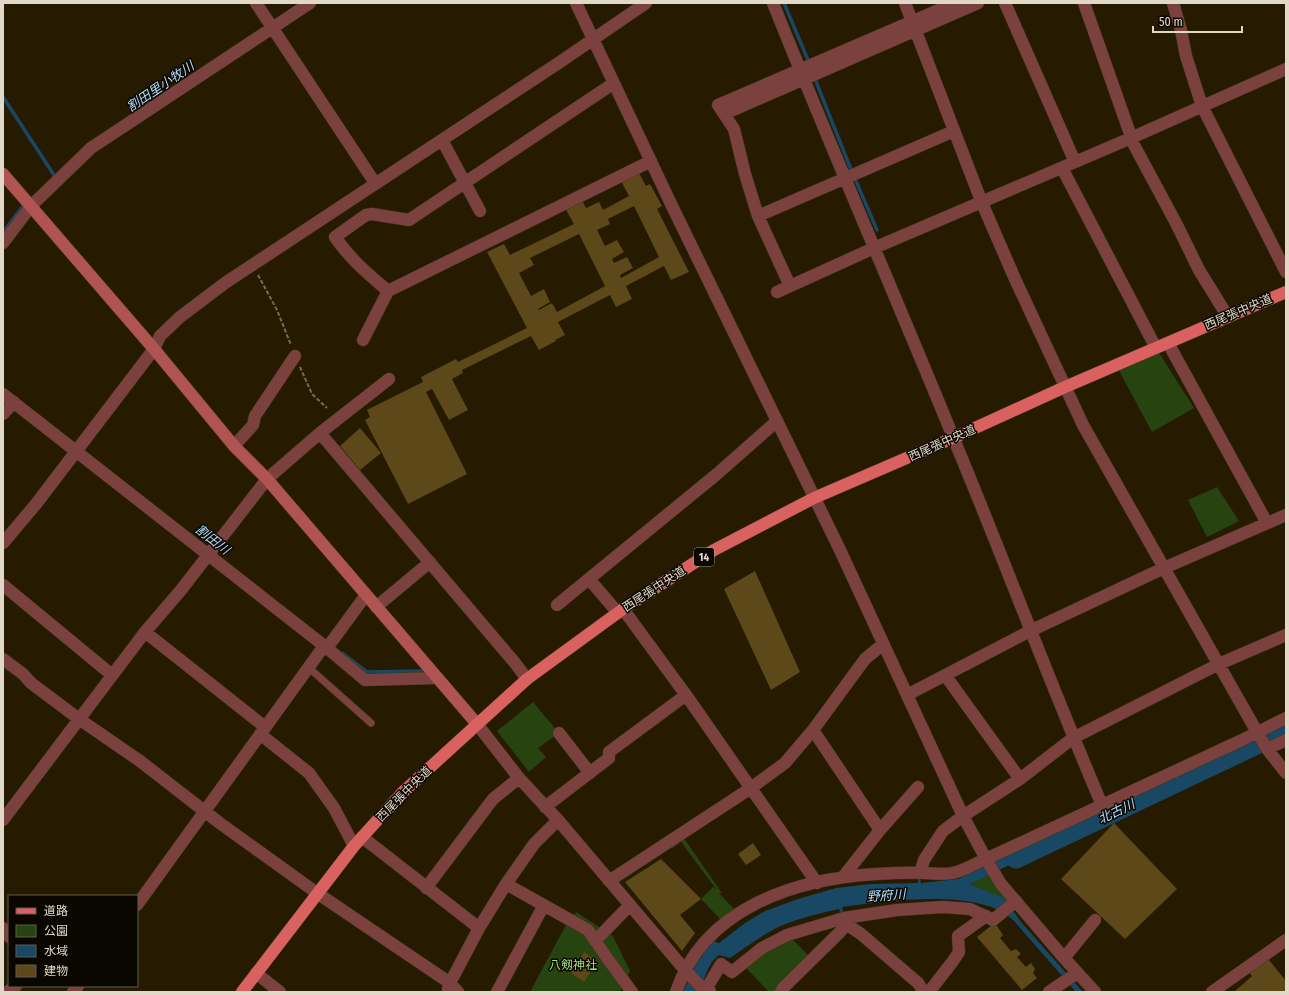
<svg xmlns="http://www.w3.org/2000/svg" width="1289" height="995" font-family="'Fira Sans Condensed','Noto Sans JP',sans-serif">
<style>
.green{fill:#274310}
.water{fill:#184864}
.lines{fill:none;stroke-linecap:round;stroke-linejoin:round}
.stream{stroke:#184864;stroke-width:3.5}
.river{stroke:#184864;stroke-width:21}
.building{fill:#5c4818;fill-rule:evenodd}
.lane-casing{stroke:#40351c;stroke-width:8}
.street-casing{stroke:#40351c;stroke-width:13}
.secondary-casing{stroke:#40351c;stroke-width:13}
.primary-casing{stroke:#40351c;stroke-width:13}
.path{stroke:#766c56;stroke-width:2;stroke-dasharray:4 2;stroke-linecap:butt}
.lane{stroke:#7a413f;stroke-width:7}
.street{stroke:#7a413f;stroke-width:12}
.secondary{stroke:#b05452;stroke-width:12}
.primary{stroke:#d96260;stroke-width:12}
.labels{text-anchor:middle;stroke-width:3;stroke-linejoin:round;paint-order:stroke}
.shield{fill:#0a0600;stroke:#a09a8c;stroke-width:1}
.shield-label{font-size:11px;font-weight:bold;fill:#e1d9c8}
.street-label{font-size:12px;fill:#e1d9c8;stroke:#0a0600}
.park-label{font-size:12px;fill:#a3df79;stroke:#0a0600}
.water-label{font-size:13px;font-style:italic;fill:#b4ddfa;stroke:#0a0600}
</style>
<rect width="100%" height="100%" fill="#261a00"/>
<path class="green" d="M1156 348 1194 408 1152 432 1116 365Z
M1217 487 1239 521 1207 537 1188 500Z
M533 702 559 733 538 748 546 757 529 772 497 731Z
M683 837 722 893H719L735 910 723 922 701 899 713 887 716 889 681 842 672 849 670 846Z
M990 873 1011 900 1007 902 971 885 972 883Z
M576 912 613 936 630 971 620 992H530L567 923 585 933 604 960 603 963 606 958 588 930 571 920Z
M792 939 812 959 777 992H769L746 968 764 952Z"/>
<path class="water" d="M1039 840 1043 849 972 883 971 885 1002 897 1007 902 1021 922 1083 992H1076L1014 921C982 887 885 901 842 907L844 916H841L839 909C820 913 801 918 783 925 764 933 747 947 730 958L719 955C706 965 706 978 699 992H683L695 966 711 943 714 941 719 943 745 923 765 911 798 899 836 888 870 884 918 883V878H920L921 883 958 879Z"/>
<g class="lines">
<path class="stream" d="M784 3 808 60
M815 79 852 172
M3 97 54 175
M856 181 877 230
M3 232 22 207
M342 653 367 672 422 671"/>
<path class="river" d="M1016 858 1286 730"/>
</g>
<path class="building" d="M639 173 646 186 650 184 662 206 657 209 689 272 671 280 664 266 626 286 632 299 616 307 610 295 558 322 565 335 555 340 556 341 539 350 531 336 462 370 463 373 452 379 468 410 449 420 432 389 426 392 467 474 408 504 365 420 370 417 367 410 423 382 421 377 456 359 458 362 527 328 487 252 504 244 510 255 574 224 565 208 582 200 586 208 599 202 603 210 629 196 621 181ZM634 206 659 257 621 278 620 275 633 268 627 257 614 263 612 259 624 252 617 240 605 246 597 230 610 224 608 219ZM579 234 605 286 557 312 552 303 539 310 538 309 550 302 544 289 531 296 519 273 534 265 530 258Z
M360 428 381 453 360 470 340 446Z
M755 571 800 672 771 690 724 589Z
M1114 823 1177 889 1125 939 1061 879Z
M753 843 761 855 746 865 738 854Z
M661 859 701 899 680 915 695 933 682 951 625 882Z
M993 920 1003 935 1000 938 1011 951 1016 949 1021 954 1017 957 1026 967 1031 963 1035 969 1033 973 1037 978 1022 990 977 937 993 924Z
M584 952 597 961 584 982 571 973Z
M1265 955 1286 981V992H1234L1252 976 1245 968Z"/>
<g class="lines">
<g class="lane-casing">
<path id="lane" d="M308 667 371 723"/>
</g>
<g class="street-casing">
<path id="street" d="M256 3 375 183
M576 3 672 206 840 550 963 816 986 859 1001 884 1064 958 1095 992
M773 3C835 158 902 311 965 466 1011 578 1054 693 1102 805
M905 3 982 203 1015 279 1083 425 1257 732 1267 749 1286 773
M1005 3 1075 162
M1084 3 1134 145 1176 223 1199 270 1228 317
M1173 3 1181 30 1186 56 1202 106 1286 272
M724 114 978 3
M442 140 480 211
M1062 168 1156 348
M758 216 954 131
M3 243 31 206 91 148 310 3
M790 286 758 216 745 174 734 129 718 105 955 3
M388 291C368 274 350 259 335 237L366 215 372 214 409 220 614 83
M777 292 874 248 1131 138 1286 69
M363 340 388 291 651 161
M1168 343 1267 523
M3 394 327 648 365 680 437 678
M3 414 14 402
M320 433 515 663 527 679
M234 446 253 425 255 416 295 356
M3 543 36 504 154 349 160 336 180 317 225 283 560 62 646 3
M589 579 618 613
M3 585 112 675
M557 605 717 474 777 421
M376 607 430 562
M623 609 686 695 817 883
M145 632 265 727
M327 648 366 595
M3 659 23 674 31 683 79 719 140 761 221 824 317 893 450 983 458 992
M945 675 1020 779
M907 695 1030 631 1164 568 1286 515
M477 724 519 778 558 820 685 970 706 992
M813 730 880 830
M559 733 590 773
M260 734 309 773 334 808 354 846
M1267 749 1286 740
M545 807 609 758V752L686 695
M3 820 145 632 181 590 267 479 320 433 389 379
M362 837 479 928
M920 873 924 860 943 831 963 816 1020 779 1073 738 1219 664 1286 635
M843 877 880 830 918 787
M609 881 751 788 785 763 813 730 865 659 882 645
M506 884 588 930 607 958 632 992
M426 888 493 799 519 778
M137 905 324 646
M844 918 846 924 861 934 918 983 924 992
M3 928 9 937
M595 941 630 905
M1064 958 1095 920
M256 973 280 992
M448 989 450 983 479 928 506 884 534 844 558 820
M7 992 16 986
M73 992 78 986
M497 992 544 905
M676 992C704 908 795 879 876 874 892 873 908 872 924 873 933 873 943 875 952 873 962 872 976 863 986 859L1240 741 1286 718
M710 992 708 986 721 964 732 972 762 948 787 935 844 918 897 910 943 907 970 909 993 920 1016 901
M781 992 783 988 840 932 846 924
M929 992 953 961 959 952 958 936 986 916
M1049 992 1077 973
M1212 992 1286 940"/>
</g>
<g class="secondary-casing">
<path id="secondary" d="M3 174 154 349 234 446 267 479 477 724"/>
</g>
<g class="primary-casing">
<path id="primary" d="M242 992 354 846 403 792 527 679 623 609 714 550 814 498 953 438 1065 387 1286 292"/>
</g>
<path class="path" d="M258 275 277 310 291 345
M300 367 312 394 327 408"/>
<use href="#lane" class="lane"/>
<use href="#street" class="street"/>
<use href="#secondary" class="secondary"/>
<use href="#primary" class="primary"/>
</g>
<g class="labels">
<rect class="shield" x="694" y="548" width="20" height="18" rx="3"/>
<g class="shield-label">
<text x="704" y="561">14</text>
</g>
<g class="street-label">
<text transform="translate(1238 312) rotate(-23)" y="4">西尾張中央道</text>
<text transform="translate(942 443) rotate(-24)" y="4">西尾張中央道</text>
<text transform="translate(654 589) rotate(-33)" y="4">西尾張中央道</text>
<text transform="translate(404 794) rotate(-45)" y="4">西尾張中央道</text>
</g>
<g class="park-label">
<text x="573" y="969">八剱神社</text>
</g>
<g class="water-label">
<text transform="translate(160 86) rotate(-34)" y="5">割田里小牧川</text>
<text transform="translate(213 539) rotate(38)" y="5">割田川</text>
<text transform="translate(1116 811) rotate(-26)" y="5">北古川</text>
<text transform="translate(886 895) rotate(-4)" y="5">野府川</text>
</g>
</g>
<rect width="1289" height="995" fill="none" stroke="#e1d9c8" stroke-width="8"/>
<rect x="8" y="895" width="130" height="92" fill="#0a0600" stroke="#605a50"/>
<rect x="16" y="908" width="20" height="6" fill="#d96260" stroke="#605a50"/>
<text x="44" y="915" font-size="12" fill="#e1d9c8">道路</text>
<rect x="16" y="925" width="20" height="12" fill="#274310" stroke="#605a50"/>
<text x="44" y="935" font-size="12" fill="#e1d9c8">公園</text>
<rect x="16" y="945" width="20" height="12" fill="#184864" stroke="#605a50"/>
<text x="44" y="955" font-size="12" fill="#e1d9c8">水域</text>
<rect x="16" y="965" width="20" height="12" fill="#5c4818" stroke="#605a50"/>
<text x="44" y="975" font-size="12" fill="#e1d9c8">建物</text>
<path d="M1153 26v6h89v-6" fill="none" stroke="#e1d9c8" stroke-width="2"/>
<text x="1159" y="26" font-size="12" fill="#e1d9c8" stroke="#0a0600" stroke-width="3" paint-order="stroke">50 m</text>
</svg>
